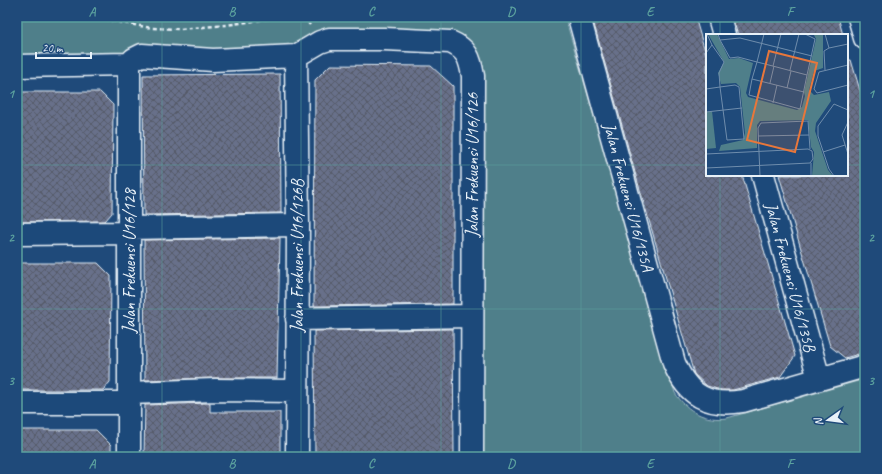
<svg xmlns="http://www.w3.org/2000/svg" width="882" height="474" font-family="Caveat,sans-serif">
<style>
.park{fill:#4f7f8a;stroke:#9cb8c1}
.building{fill:url(#building-cross-hatch);stroke:#e8f1f8}
.lines{fill:none;stroke-linecap:round;stroke-linejoin:round}
.minor-casing{stroke:#e8f1f8;stroke-width:25}
.path{stroke:#e8f1f8;stroke-width:2.5;stroke-dasharray:4 3;stroke-linecap:butt}
.minor{stroke:#1f4a7a;stroke-width:22}
.grid{fill:none;stroke:#5ba19e;stroke-width:1;stroke-opacity:0.55}
.labels{text-anchor:middle;stroke-width:3;stroke-linejoin:round;paint-order:stroke}
.street-label{font-size:17px;fill:#e8f1f8;stroke:#1f4a7a}
.inset-road{fill:none;stroke:#6f8dac;stroke-width:1}
.view{fill:#e8773b;fill-opacity:0.15;stroke:#e8773b;stroke-width:2}
.inset-edge{fill:none;stroke:#e8f1f8;stroke-width:2}
.neatline{fill:none;stroke:#5ba19e;stroke-width:1.5}
.grid-label{font-size:13px;text-anchor:middle;font-weight:bold;fill:#5ba19e}
</style>
<defs>
<pattern id="building-cross-hatch" width="8" height="8" patternUnits="userSpaceOnUse"><rect width="8" height="8" fill="#676f8a"/><path d="M0 0l8 8M0 8l8-8" fill="none" stroke="#555a67"/></pattern>
</defs>
<rect width="100%" height="100%" fill="#1f4a7a"/>
<filter id="ink" filterUnits="userSpaceOnUse"><feTurbulence type="fractalNoise" baseFrequency=".025" numOctaves="2"/><feDisplacementMap in="SourceGraphic" scale="8" xChannelSelector="R" yChannelSelector="G"/><feConvolveMatrix kernelMatrix="1 2 1 2 8 2 1 2 1" color-interpolation-filters="sRGB"/></filter>
<g filter="url(#ink)">
<path class="park" d="M17 17H565L675 393C688 412 705 421 727 418L865 379V457H482L474 56 337 31 296 56 17 61Z"/>
<path class="building" d="M592 17H695L707 58V175H742L795 356 780 377 733 390H721L707 386 694 374 636 176Z
M732 17H838L843 35H738Z
M847 60H851L865 107V352L845 358 830 346 779 175H847Z
M330 65 431 66 453 86V304L314 306 315 80Z
M280 74 281 213 144 215 143 75Z
M17 92H100L113 105 112 213 105 221 17 222Z
M280 238 277 378H215L145 380 144 240Z
M17 263H98L111 276 110 382 103 390H17Z
M453 329 454 457H315L314 331Z
M210 403V412H280V457H144L145 405Z
M17 430H96L111 445V457H17Z"/>
<g class="lines">
<g class="minor-casing">
<path id="minor" d="M579 17 674 363C688 396 708 407 743 401L865 366
M719 17 724 35
M859 17 865 38
M296 56 298 225 297 457
M17 66 129 64
M763 175 819 379
M129 228 298 225
M17 234 129 233
M297 319 472 316
M129 393 215 390 297 391
M17 403H129
M129 457V64L134 59 142 55 213 60 296 56 320 42 329 39H384L450 42C467 49 470 58 473 76L472 457"/>
</g>
<path class="path" d="M98 17 112 21 152 28 180 29 227 25 280 17
M304 17 310 25"/>
<use href="#minor" class="minor"/>
</g>
</g>
<path class="grid" d="M162 17V457M301 17V457M441 17V457M581 17V457M720 17V35M17 165H707M847 165H865M720 175V457M17 309H865"/>
<g class="labels">
<g class="street-label">
<text transform="translate(472 165) rotate(-90)" y="6">Jalan Frekuensi U16/126</text>
<text transform="translate(629 197) rotate(75)" y="6">Jalan Frekuensi U16/135A</text>
<text transform="translate(297 256) rotate(-90)" y="6">Jalan Frekuensi U16/126B</text>
<text transform="translate(129 261) rotate(-90)" y="6">Jalan Frekuensi U16/128</text>
<text transform="translate(791 277) rotate(75)" y="6">Jalan Frekuensi U16/135B</text>
</g>
</g>
<g transform="translate(706 34)">
<rect width="142" height="142" fill="#1f4a7a"/>
<path d="M6 77 10 114 0 115V78Z" fill="#4f7f8a"/>
<path d="M2 0H11L23 25 33 24 47 29 40 59 42 63 91 76 96 73 99 62 98 58 110 5 108 1 117 0V34L108 37 103 56 108 61 123 58 125 67 110 89 109 97 122 136 127 142H106L108 118 105 113 102 86 54 87 51 91V114L13 117 15 111 37 106 39 99 34 53 30 49 15 50 12 39 18 28Z" fill="#4f7f8a"/>
<path class="inset-road" d="M12 0 14 6 34 4 106 22M99 0 109 5 101 41M14 6 24 24 32 23 51 28 59 30 101 41 94 75 43 61 46 45 51 28 58 0M123 14 142 10M0 19 6 11 1 0M142 31 113 38 108 55 111 59 142 51M67 32 75 0M84 36 93 0M119 36 118 17 123 14 119 0M46 45 98 58M64 49 68 32M81 54 85 37M0 55 14 53 29 51 33 53 38 105 21 106 14 53 13 39 18 28 6 11M67 69 71 51M0 78 36 74M142 88 136 101 142 120M52 102 103 101M117 118 139 111M0 120 102 115 106 117 107 125 104 129 0 134M105 129V142M54 142 52 94 55 89 102 87 104 115M128 142 123 135 112 102V92L128 70 142 76"/>
<path class="view" d="M63 17 111 29 89 118 41 106Z"/>
<rect width="142" height="142" class="inset-edge"/>
</g>
<rect width="882" height="474" fill="none" stroke="#1f4a7a" stroke-width="44"/>
<g transform="translate(828 420) rotate(256)" stroke="#1f4a7a" stroke-width="3" paint-order="stroke">
<path d="M0-3L7 15L0 10L-7 15Z" fill="#e8f1f8"/>
<text y="-6" font-size="11" font-weight="bold" text-anchor="middle" fill="#e8f1f8">N</text>
</g>
<path d="M36 52v6h55v-6" fill="none" stroke="#e8f1f8" stroke-width="2"/>
<text x="42" y="52" font-size="12" fill="#e8f1f8" stroke="#1f4a7a" stroke-width="3" paint-order="stroke">20 m</text>
<rect x="22" y="22" width="838" height="430" class="neatline"/>
<g class="grid-label">
<text x="92" y="16">A</text>
<text x="232" y="16">B</text>
<text x="371" y="16">C</text>
<text x="511" y="16">D</text>
<text x="650" y="16">E</text>
<text x="790" y="16">F</text>
<text x="11" y="98">1</text>
<text x="871" y="98">1</text>
<text x="11" y="242">2</text>
<text x="871" y="242">2</text>
<text x="11" y="385">3</text>
<text x="871" y="385">3</text>
<text x="92" y="468">A</text>
<text x="232" y="468">B</text>
<text x="371" y="468">C</text>
<text x="511" y="468">D</text>
<text x="650" y="468">E</text>
<text x="790" y="468">F</text>
</g>
</svg>
